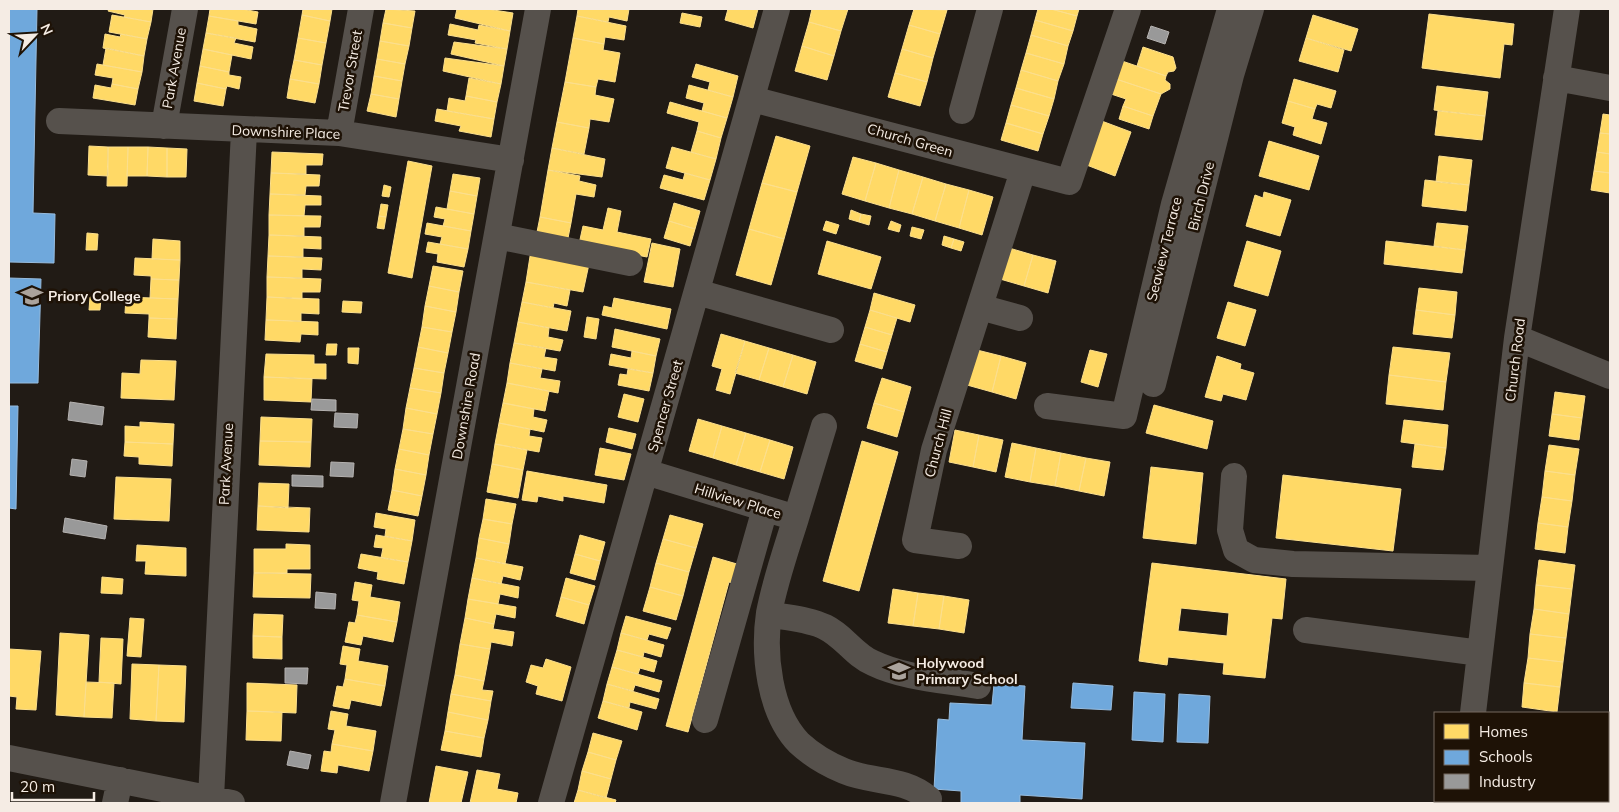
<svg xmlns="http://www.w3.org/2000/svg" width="1619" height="812" font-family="Mulish,sans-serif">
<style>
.homes{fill:#ffd966;stroke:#fcdf8c;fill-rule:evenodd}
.schools{fill:#6fa8dc;stroke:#97bcde}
.industry{fill:#999;stroke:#b5b2b0}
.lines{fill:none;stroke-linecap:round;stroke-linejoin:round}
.minor{stroke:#56514c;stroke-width:26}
.labels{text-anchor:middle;stroke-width:5;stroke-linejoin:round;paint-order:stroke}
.street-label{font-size:14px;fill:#f5ece4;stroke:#1e1206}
.poi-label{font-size:14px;font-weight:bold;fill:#f5ece4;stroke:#1e1206;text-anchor:start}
</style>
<rect width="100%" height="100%" fill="#211b15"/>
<path class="homes" d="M109 9H153L151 22 124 17 125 15 108 11Z
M210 9H242L258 12 256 24 209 16Z
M303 9H332L330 21 302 15Z
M386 9 415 11 412 28 383 23Z
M457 9H487L513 13 510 31 455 18Z
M578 9H629L627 21 609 17 608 22 577 16Z
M728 9H758L753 28 725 20Z
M812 9H848L841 31 809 22Z
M914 9 947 10 940 34 909 25Z
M1038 9H1051L1077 16 1073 31 1035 20Z
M1051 9H1079L1077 16Z
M682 13 702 17 700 27 680 23Z
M1429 14 1514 24 1512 45 1504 44 1500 78 1422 68Z
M112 15 151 22 147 39 109 32Z
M302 15 330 21 326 43 298 38Z
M1313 15 1358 29 1351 51 1306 38Z
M209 16 238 21V25L257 29 255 42 206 33Z
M577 16 626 26 624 40 605 37 604 44 573 38Z
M1035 20 1073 31 1068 46 1031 35Z
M809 22 841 31 834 56 802 46Z
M383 23 412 28 409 46 380 41Z
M450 24 478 30 479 25 510 31 507 49 475 43 476 40 448 35Z
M909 25 940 34 933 58 902 49Z
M206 33 236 38 234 43 253 47 251 59 203 49Z
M105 34 120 37 121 34 147 39 144 56 103 48Z
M1031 35 1068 46 1064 64 1026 53Z
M298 38 326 43 322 65 294 60Z
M573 38 604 44 603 50 620 53 615 82 598 79 596 87 565 82Z
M1306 38 1344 50 1338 72 1299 61Z
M380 41 409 46 405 64 377 59Z
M454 42 507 49 504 66 451 54Z
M802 46 834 56 827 80 795 71Z
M1143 47 1173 57 1176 68 1174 71 1168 72 1166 76 1137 66Z
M106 48 144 56 142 72 103 65Z
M203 49 232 55 229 72 200 66Z
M902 49 933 58 927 82 895 73Z
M1026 53 1064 64 1058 81 1021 70Z
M445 58 504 66 501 84 443 71Z
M377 59 405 64 402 81 374 76Z
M294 60 322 65 319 84 290 79Z
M1122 61 1166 76 1165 80 1170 84V89L1161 94 1116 79Z
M97 64 142 72 138 89 112 84 113 78 95 75Z
M696 64 738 76 733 97 708 90 710 82 692 77Z
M200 66 229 72V75L241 77 239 89 227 86 226 89 197 83Z
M1021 70 1058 81 1054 99 1016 88Z
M895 73 927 82 920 106 888 97Z
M374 76 402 81 399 99 371 94Z
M469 78 501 84 497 102 466 96Z
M290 79 319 84 315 103 287 98Z
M1116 79 1161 94 1153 116 1123 106 1126 99 1111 94Z
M1294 79 1336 91 1331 108 1317 104 1315 109 1288 101Z
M565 82 596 87 595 95 614 99 609 122 590 119 589 128 557 122Z
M197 83 226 89 223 106 194 101Z
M112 84 138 89 135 105 93 98 95 85 111 88Z
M689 85 733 97 727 118 702 111 704 103 686 98Z
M1437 86 1488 92 1485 116 1434 110Z
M1016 88 1054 99 1049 116 1011 105Z
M371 94 399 99 396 117 367 111Z
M466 96 497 102 494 119 447 111 449 98 465 101Z
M1288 101 1315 109 1312 119 1327 123 1321 144 1293 135 1295 127 1282 123Z
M670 102 727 118 721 138 697 131 699 122 667 113Z
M1011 105 1049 116 1043 134 1006 123Z
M1123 106 1153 116 1149 129 1119 119Z
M437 109 494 119 491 137 459 131 461 126 435 121Z
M1438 111 1485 116 1482 140 1435 135Z
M1603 114 1610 115V134L1600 133Z
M1099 120 1131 132 1115 176 1084 164Z
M557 122 589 128 584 154 552 148Z
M1006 123 1043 134 1038 151 1001 140Z
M697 131 721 138 716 159 691 152Z
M1600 133 1610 134V154L1597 152Z
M776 136 810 146 797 192 762 183Z
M1269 141 1319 156 1309 190 1259 176Z
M89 146 108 147V176L88 175Z
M108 147H128L127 186H107Z
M128 147H148L147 176H127Z
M148 147 167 148V177L147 176Z
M672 147 716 159 710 180 666 168Z
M167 148 187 149 186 177H167Z
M552 148 605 159 602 177 548 170Z
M272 152 323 154 322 165H306V174L271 173Z
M1597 152 1610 154V173L1594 171Z
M1439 156 1472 160 1469 185 1436 182Z
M853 157 876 163 865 201 842 194Z
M408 161 432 166 412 278 388 273Z
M876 163 899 170 889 208 865 201Z
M548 170 580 176 579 181 596 185 594 197 576 194 571 223 540 217Z
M899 170 923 177 912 214 889 208Z
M1594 171 1610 173V193L1591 190Z
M271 173 320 175 319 186H306L305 195 270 194Z
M685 173 710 180 704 200 660 188 664 175 683 180Z
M453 174 480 178 477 196 450 191Z
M923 177 946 184 935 221 912 214Z
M1425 180 1469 185 1466 211 1422 206Z
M762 183 797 192 784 239 749 229Z
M946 184 969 190 959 228 935 221Z
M384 185 391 187 389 197 382 196Z
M969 190 993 197 982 235 959 228Z
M450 191 477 196 474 214 447 209Z
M1264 192 1291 200 1280 236 1246 226 1255 195 1263 198Z
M270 194 321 196V205H305L304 216 269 215Z
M674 203 700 211 695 229 669 221Z
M381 204 388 205 386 217 379 216Z
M436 207 474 214 471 231 443 226 445 219 434 217Z
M608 208 621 211 617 232 651 239 647 257 579 244 583 226 603 230Z
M851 210 861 214 859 222 849 219Z
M861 214 871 216 869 225 859 222Z
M269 215 321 216 320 227H304V236L269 235Z
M379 216 386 217 384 229 377 228Z
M540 217 571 223 567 243 536 237Z
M669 221 695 229 690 246 664 238Z
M826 221 839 225 836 234 823 230Z
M891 221 901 225 899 232 888 229Z
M427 223 471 231 468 249 440 244 442 237 425 234Z
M1437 223 1468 226 1465 250 1434 246Z
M912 227 924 230 921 239 910 236Z
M749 229 784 239 771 285 736 275Z
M87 233 98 234 97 250H86Z
M269 235 321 237V249L303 248V257L268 256Z
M944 236 954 239 951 248 942 245Z
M153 239 180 241V260L152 259Z
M954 239 964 242 961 251 951 248Z
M827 241 881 257 871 289 818 274Z
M1247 241 1281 251 1268 296 1234 286Z
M1386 241 1465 250 1462 273 1384 264Z
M428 242 468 249 464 267 437 262 438 254 426 252Z
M652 243 680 249 673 287 644 282Z
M1009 248 1033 255 1024 286 1000 279Z
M531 250 589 264 583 292 526 282Z
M1033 255 1056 261 1048 293 1024 286Z
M268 256 322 258 321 270 302 269V278L267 277Z
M135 258 180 260 179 280 151 279V276L134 275Z
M433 266 463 271 459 292 429 286Z
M267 277 321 279 320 292H302V299L267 297Z
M151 279 179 280 178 299 150 298Z
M526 282 570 290 567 306 554 303 553 308 522 302Z
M429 286 459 292 456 312 425 306Z
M1419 288 1457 292 1455 315 1416 310Z
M874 293 915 305 910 322 870 310Z
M90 297 101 298 100 310H89Z
M126 297 178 299 177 319 149 318V314L125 313Z
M267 297 319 299V314L301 313V321L266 320Z
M614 298 671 309 667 329 602 315 604 306 612 308Z
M343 301 362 302 361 313 342 312Z
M522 302 571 311 567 331 518 322Z
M1228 302 1256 310 1245 346 1217 338Z
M425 306 456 312 452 332 422 327Z
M870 310 897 318 892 335 865 327Z
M1416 310 1455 315 1452 338 1413 334Z
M587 317 599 319 596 339 584 337Z
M149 318 177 319 176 339 148 337Z
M266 320 318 322V335L301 334 300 342 265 340Z
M518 322 549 328 548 337 563 340 560 351 514 343Z
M422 327 452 332 448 353 418 347Z
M865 327 892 335 887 352 860 344Z
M615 329 660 339 656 356 612 347Z
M721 334 745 341 730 394 716 390 722 369 712 366Z
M745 341 769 348 759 380 735 373Z
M514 343 546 348 544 357 557 359 555 371 510 363Z
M327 344H337L336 355H326Z
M860 344 887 352 882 369 855 361Z
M418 347 448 353 444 373 414 368Z
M1393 347 1450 353 1446 382 1389 375Z
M348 348H359L358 364 348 363Z
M769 348 793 355 783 387 759 380Z
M977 350 1001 356 992 392 967 385Z
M1090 350 1107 354 1098 387 1081 382Z
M632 351 656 356 653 373 609 365 611 354 631 358Z
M266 354 314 355V364H326V379L264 377Z
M793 355 816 362 807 394 783 387Z
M1001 356 1026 363 1016 399 992 392Z
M1217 356 1241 364 1240 369 1254 373 1246 400 1223 394 1221 401 1205 397Z
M141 360 176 361 174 400 121 398 122 373 140 374Z
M510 363 542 369 540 378 560 381 558 393 507 383Z
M414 368 444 373 441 393 410 388Z
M628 369 653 373 649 391 618 385 620 374 627 375Z
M1389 375 1446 382 1443 410 1386 404Z
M264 377 312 379 311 402 264 400Z
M882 378 911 387 904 412 874 403Z
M507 383 549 391 545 411 503 403Z
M410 388 441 393 437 414 406 408Z
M1555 392 1585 396 1582 418 1552 414Z
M624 394 644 399 638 422 618 417Z
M503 403 534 409 533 417 547 420 544 432 499 423Z
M874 403 904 412 897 437 867 428Z
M1154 405 1213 421 1207 449 1146 433Z
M406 408 437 414 433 434 403 429Z
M1552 414 1582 418 1579 440 1549 436Z
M261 417 312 419 311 442 260 441Z
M698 419 722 426 713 458 689 451Z
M1404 420 1448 425 1446 448 1401 442Z
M140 422 174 424 173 444 125 442V426L140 427Z
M499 423 530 429 529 436 542 438 539 452 495 444Z
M722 426 746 433 736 465 713 458Z
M609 428 636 434 632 449 606 442Z
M403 429 433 434 429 455 399 449Z
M955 430 979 435 973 467 949 462Z
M746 433 770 440 760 472 736 465Z
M979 435 1003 440 996 472 973 467Z
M770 440 793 447 784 479 760 472Z
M260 441 311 442 310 467 259 465Z
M862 441 898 452 859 591 823 581Z
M125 442 173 444 172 466 139 464V457L124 456Z
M1012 443 1036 448 1030 482 1005 477Z
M495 444 527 450 523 470 492 464Z
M1415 444 1446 448 1443 470 1412 467Z
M1549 445 1579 449 1575 475 1545 471Z
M600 448 631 454 624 480 595 475Z
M1036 448 1061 453 1055 486 1030 482Z
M399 449 429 455 426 475 395 469Z
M1061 453 1086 458 1079 491 1055 486Z
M1086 458 1110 462 1104 496 1079 491Z
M492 464 523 470 518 498 487 492Z
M1151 467 1203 473 1196 544 1143 538Z
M395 469 426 475 422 496 392 490Z
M527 471 607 485 604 503 563 496V501L538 496 537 502 522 500Z
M1545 471 1575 475 1572 501 1542 497Z
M1283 475 1401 489 1393 551 1276 538Z
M116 477 171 479 169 521 114 519Z
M259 483 289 484 288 508 258 506Z
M392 490 422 496 418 516 388 510Z
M1542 497 1572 501 1568 527 1538 523Z
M486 499 516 504 512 524 483 519Z
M258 506 310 508 309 532 257 530Z
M376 513 415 520 412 541 385 536 386 529 374 527Z
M670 515 703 524 696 548 663 539Z
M483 519 512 524 509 544 479 538Z
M1538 523 1568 527 1565 553 1535 549Z
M376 535 412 541 408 562 381 558 383 548 374 547Z
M580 535 605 542 600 561 575 554Z
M479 538 509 544 505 564 476 558Z
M663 539 696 548 689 572 656 563Z
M286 544 310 545V569H287V573H254V549H286Z
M137 545 186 548V576L145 574 146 561H136Z
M361 554 408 562 404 584 377 579 378 572 358 568Z
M575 554 600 561 595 580 570 573Z
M713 557 737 564 732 583 729 582 688 732 666 726Z
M476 558 523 567 520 580 503 576 501 584 472 578Z
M1539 560 1575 565 1572 589 1536 585Z
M656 563 689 572 683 596 650 587Z
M1152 563 1286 579 1282 619 1272 618 1265 678 1223 674 1224 663 1168 657 1167 665 1139 661ZM1181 608 1229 613 1227 636 1178 631Z
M254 573 311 574 310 598 253 597Z
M102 577 123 579 122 594 101 593Z
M472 578 519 587 518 598 500 594 498 604 468 599Z
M566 578 595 586 589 605 561 597Z
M355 582 372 585 370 597 400 602 397 622 357 615 359 601 352 600Z
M1536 585 1572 589 1569 614 1534 609Z
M650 587 683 596 676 620 643 611Z
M893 589 918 593 913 626 888 623Z
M918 593 944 596 939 629 913 626Z
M944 596 969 600 964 633 939 629Z
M561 597 589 605 584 624 556 616Z
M468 599 516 607 515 618 496 614 494 624 465 618Z
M1534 609 1569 614 1566 638 1530 634Z
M254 614 283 615 282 637 253 636Z
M357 615 397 622 393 642 363 636 361 645 345 642 349 622 355 623Z
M626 616 671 628 667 639 649 634 647 640 621 633Z
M130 618 144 619 141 657 127 656Z
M465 618 494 624 493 629 514 632 512 646 491 642 490 649 460 644Z
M60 633 89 635 84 717 56 715Z
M621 633 664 645 661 657 644 652 643 657 617 650Z
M1530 634 1566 638 1563 662 1528 658Z
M253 636 282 637V659L253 658Z
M101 638 123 639 121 684 99 682Z
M460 644 490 649 484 681 455 675Z
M343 646 360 649 358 661 388 666 385 686 345 679 347 665 340 664Z
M9 649 41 651 36 710 16 709 17 697 9 696Z
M617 650 657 661 654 672 640 668 638 674 612 667Z
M1528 658 1563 662 1560 687 1524 683Z
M546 659 571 667 562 701 536 694 538 686 526 682 531 665 543 668Z
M132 664 159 665 156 721 130 719Z
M159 665 186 666 184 722 156 721Z
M612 667 662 681 659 692 635 685 633 691 607 684Z
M455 675 484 681 482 690 493 691 491 701 451 694Z
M345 679 385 686 381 706 351 700 349 709 333 706 337 686 343 687Z
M86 682 114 683 112 718 84 717Z
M247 683 297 685 296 713 247 711Z
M1524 683 1560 687 1557 712 1522 707Z
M607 684 659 699 656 709 630 702 629 708 603 701Z
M451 694 491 701 488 720 448 712Z
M603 701 642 712 637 730 598 718Z
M247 711 282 712 281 741 246 740Z
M331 711 348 714 346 726 376 731 373 751 332 744 335 730 328 729Z
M448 712 488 720 484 738 445 731Z
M445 731 484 738 481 757 441 750Z
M593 733 622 741 616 760 588 752Z
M332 744 373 751 369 771 338 765 337 773 321 771 324 751 331 752Z
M588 752 616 760 611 779 582 771Z
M436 766 468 772 461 803H429Z
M477 770 500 774 497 789 518 793 516 803H470Z
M582 771 611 779 606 798 578 790Z
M578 790 616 800 615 803H574Z
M1513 801H1569V803H1512Z"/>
<path class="schools" d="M9 9H37L33 213 55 214 54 263 9 262Z
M9 278 41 279 38 383H9Z
M9 406H18L16 509 9 508Z
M1073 683 1113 686 1111 710 1071 708Z
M994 684 1025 686 1022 740 1085 743 1082 799 1020 795V803H961V791L934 789 938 719 949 720 950 703 992 705Z
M1134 692 1165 694 1163 742 1132 740Z
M1179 694 1210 696 1208 743 1177 742Z"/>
<path class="industry" d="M1151 26 1169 32 1165 44 1147 38Z
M312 399 336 400V411L311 410Z
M70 402 104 407 102 425 68 420Z
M335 413 358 414 357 428 334 427Z
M72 459 87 461 85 477 70 475Z
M331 462 354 463 353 477 330 476Z
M292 475 323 476V487L292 486Z
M65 518 107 526 105 539 63 532Z
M316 592 336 594 335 609 315 608Z
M285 668H308L307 684 285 683Z
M290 751 311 755 308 769 287 765Z"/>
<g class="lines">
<path class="minor" d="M1556 78 1610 88
M752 99 1069 182 1128 9
M962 111 990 9
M59 121 339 133 511 160
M164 126 185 9
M339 133 361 9
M497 236 630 263
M697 292 831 330
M980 307 1020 318
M1517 338 1610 376
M1153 384 1231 75 1251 9
M1047 406 1124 416 1174 204 1230 9
M646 472 796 518 824 426
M1234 476 1230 530 1236 550 1254 560 1293 564 1489 568
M796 518C786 550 775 581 769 613 763 654 769 712 799 743 812 755 827 764 844 771 872 783 904 777 929 799
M959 546 915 540 934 450 1023 171
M769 614C787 618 809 619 825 627 844 636 854 655 873 663 904 678 944 680 978 686
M1306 630 1480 653
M1473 713 1517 338 1567 9
M705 720 765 509
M9 758 232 803
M211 798 244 131
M115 803 120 780
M393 803 538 9
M551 803 777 9
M1464 803V801"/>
</g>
<defs>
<g id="school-bare" transform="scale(1.725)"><path d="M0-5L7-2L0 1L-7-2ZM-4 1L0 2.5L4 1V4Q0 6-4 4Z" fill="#aba39c" stroke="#1e1206" stroke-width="2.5" paint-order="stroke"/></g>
</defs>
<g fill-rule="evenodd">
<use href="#school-bare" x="32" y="296"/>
<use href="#school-bare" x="899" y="671"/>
</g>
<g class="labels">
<g class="street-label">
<text transform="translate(174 68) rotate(-80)" y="5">Park Avenue</text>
<text transform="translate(350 71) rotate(-80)" y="5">Trevor Street</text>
<text transform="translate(286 132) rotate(2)" y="5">Downshire Place</text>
<text transform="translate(910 140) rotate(16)" y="5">Church Green</text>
<text transform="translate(1201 196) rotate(-76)" y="5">Birch Drive</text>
<text transform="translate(1164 249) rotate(-76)" y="5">Seaview Terrace</text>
<text transform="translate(1515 360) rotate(-83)" y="5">Church Road</text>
<text transform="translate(466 406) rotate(-80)" y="5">Downshire Road</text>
<text transform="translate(665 406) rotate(-74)" y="5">Spencer Street</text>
<text transform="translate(938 443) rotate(-75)" y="5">Church Hill</text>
<text transform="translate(226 464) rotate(-87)" y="5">Park Avenue</text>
<text transform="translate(738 501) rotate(17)" y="5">Hillview Place</text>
</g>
<g class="poi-label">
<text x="48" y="301">Priory College</text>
<text x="916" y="668">Holywood<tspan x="916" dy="16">Primary School</tspan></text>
</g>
</g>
<rect width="1619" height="812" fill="none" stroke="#f5ece4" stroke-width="20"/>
<rect x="1434" y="712" width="175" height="90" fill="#1e1206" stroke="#74695f"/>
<rect x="1444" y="724" width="25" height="15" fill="#ffd966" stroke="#74695f"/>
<text x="1479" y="737" font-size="15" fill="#f5ece4">Homes</text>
<rect x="1444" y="750" width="25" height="15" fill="#6fa8dc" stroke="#74695f"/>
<text x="1479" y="762" font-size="15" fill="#f5ece4">Schools</text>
<rect x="1444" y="774" width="25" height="15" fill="#999999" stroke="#74695f"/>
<text x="1479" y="787" font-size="15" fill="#f5ece4">Industry</text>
<g transform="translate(35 35) rotate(65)" stroke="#1e1206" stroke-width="4" paint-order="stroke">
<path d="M0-4L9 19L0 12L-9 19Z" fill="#f5ece4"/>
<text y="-8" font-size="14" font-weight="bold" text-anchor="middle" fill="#f5ece4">N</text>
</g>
<path d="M12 792v8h82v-8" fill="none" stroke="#f5ece4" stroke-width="2.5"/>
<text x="20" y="792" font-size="15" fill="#f5ece4" stroke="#1e1206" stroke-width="4" paint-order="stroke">20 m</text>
</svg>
